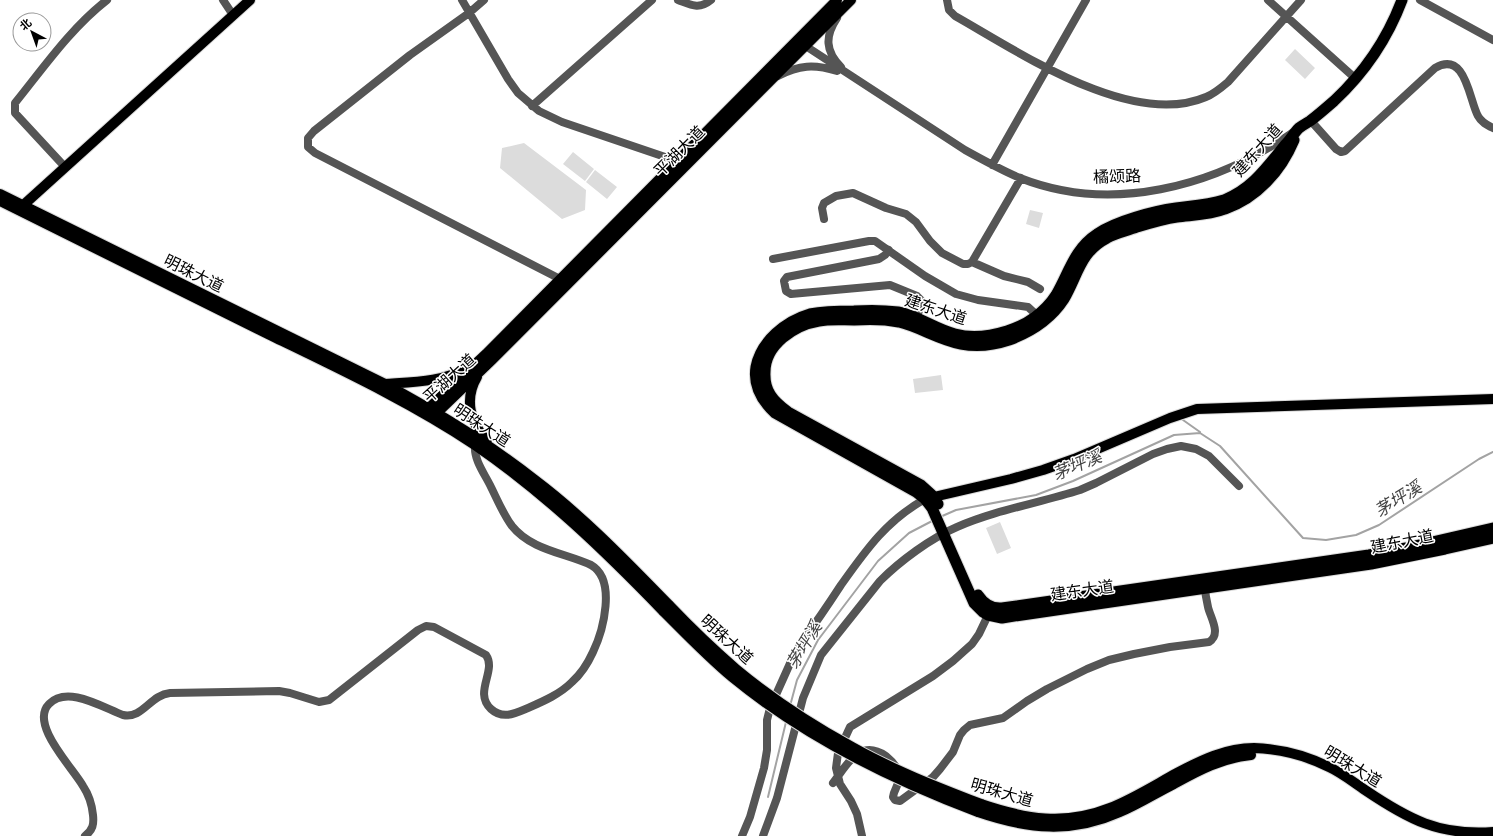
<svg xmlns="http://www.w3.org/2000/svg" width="1493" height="836" font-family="Jost,'Noto Sans SC',sans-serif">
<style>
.garden{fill:#dcdcdc}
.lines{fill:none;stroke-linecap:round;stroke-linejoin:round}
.stream{stroke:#a3a3a3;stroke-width:2}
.major-casing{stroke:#dbdbdb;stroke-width:12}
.highway-casing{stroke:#dbdbdb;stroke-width:13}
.minor{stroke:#555;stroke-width:8}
.major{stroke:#000;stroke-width:10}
.highway{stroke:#000;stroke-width:11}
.major-bridge-casing{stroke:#dbdbdb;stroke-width:12;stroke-linecap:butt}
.major-bridge{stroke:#000;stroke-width:10}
.labels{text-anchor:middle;stroke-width:3;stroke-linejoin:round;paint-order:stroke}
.street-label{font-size:16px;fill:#000;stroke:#fff}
.water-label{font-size:17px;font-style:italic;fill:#444;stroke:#fff}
</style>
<rect width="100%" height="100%" fill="#fff"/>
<path class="garden" d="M1295 49 1315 68 1305 79 1285 60Z
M524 143 586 190 585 210 562 219 500 168 502 148Z
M573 152 594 169 585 181 563 164Z
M595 170 617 187 607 199 586 182Z
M1030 210 1043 213 1039 228 1026 224Z
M941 375 943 390 915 393 913 379Z
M1000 522 1011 548 997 554 986 528Z"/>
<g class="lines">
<path class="stream" d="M1183 420 1200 432
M940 517 956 510 1036 495 1073 481 1174 435 1200 433 1220 446 1303 538 1326 540 1356 535 1379 525 1479 459 1493 452
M790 706 797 680 818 640 878 561 909 533 934 520
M768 797 786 722"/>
<g class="major-casing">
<path id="major" d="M837 0 486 354 429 408V416L437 413 492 360 851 0
M0 194 385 384C437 412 488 443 535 480 584 517 627 562 670 606
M0 201C92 247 184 293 276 338 344 371 412 403 475 445 545 493 605 551 664 612
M19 209 250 0
M477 377C464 399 470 423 487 441
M385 384C413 382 443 382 467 368
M925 499 1011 479 1043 470 1074 459 1170 418 1197 409 1493 399
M981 804C1025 819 1065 826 1110 808 1133 799 1155 785 1177 773 1201 760 1226 748 1254 748 1281 749 1305 755 1329 767 1342 773 1353 782 1365 790 1408 819 1439 836 1493 832
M978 812C1028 829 1071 834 1120 812 1139 804 1156 793 1174 784 1199 770 1222 758 1251 755"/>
</g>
<g class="highway-casing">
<path id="highway" d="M1402 0C1387 40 1365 72 1334 101 1326 108 1318 115 1310 121 1307 123 1303 125 1299 128 1294 133 1290 140 1285 145 1267 167 1252 189 1224 200 1209 205 1192 206 1176 208 1154 211 1116 221 1097 234 1074 249 1069 273 1056 295 1045 312 1027 325 1007 331 991 336 973 339 955 334 935 329 919 316 898 312 883 310 869 310 854 311 840 311 825 311 810 314 786 321 761 341 756 367 753 386 762 401 775 413L916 492 925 499 932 508 974 603 983 612 988 615 1002 618 1008 617 1371 564 1445 549 1493 538
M938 504 931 494 921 485 788 412C773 401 764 391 765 372 765 345 794 325 819 321 830 319 842 320 854 320 869 319 884 319 899 322 920 327 939 340 961 344 977 347 994 345 1009 340 1031 332 1051 319 1064 299 1078 275 1080 252 1107 238 1116 233 1127 231 1137 227 1150 223 1163 219 1177 217 1193 215 1210 215 1225 209 1257 198 1281 171 1294 140
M978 595C984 604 991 609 1002 608L1369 555 1406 548 1493 528"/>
</g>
<path class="minor" d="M223 0 233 15
M462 0 508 79 518 93 539 111 562 122 677 161 682 164
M484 0 469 13 410 55 314 131 308 138V147L315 153 564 281
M678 0C691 5 699 10 711 0
M947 0 949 10 955 16C1019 52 1131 129 1206 97 1214 94 1221 88 1228 82L1301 0
M1268 0 1356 79
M1420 0 1493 40
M837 18C825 36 825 51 841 67
M801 43 965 150C983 160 1001 170 1020 178 1111 214 1213 187 1292 133
M778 76C799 65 814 64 837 71
M532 106 652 0
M1311 121 1336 149 1341 152 1345 151 1435 68C1466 50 1469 100 1478 116 1481 122 1487 125 1493 128
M992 165 1086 0
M65 167 15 113V103C44 67 71 28 107 0
M824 219 822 208 824 203 836 196 853 193 886 208 906 214 916 222 930 241 942 253 963 264H968L972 262 1004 276 1028 282 1040 289
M889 250 885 255 879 259 787 277 784 281 786 291 791 294 890 285 917 296 921 300V305L915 322
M773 259 869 241H875L925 276 956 294 978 300 1028 307 1040 318
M972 262 1021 178
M833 783C847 765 859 738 886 756 892 761 899 768 899 776 900 784 894 789 893 797L895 800 900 801 933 777 940 769 953 752 960 735 964 730 970 725 1003 718 1027 701 1047 689 1087 669 1109 660 1134 654 1170 647 1209 642C1222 634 1210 617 1208 607 1206 599 1205 591 1205 584
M85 836C93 830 94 824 93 815 92 805 89 795 83 786 73 768 29 724 49 704 67 685 102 707 123 715 143 719 150 695 170 693L279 691 290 693 319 702 329 700 418 630 426 626 434 627 486 655C497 671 473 692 491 709 503 720 516 713 528 708 544 701 560 694 572 682 581 674 588 663 593 652 603 631 617 580 591 565 565 553 531 550 512 526 503 514 497 499 490 485 484 473 474 460 475 446
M742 836 750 817 764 768 767 750V720L770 708 792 659 801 643C815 624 828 605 841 585 866 550 886 521 925 499
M763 836 777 798 803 698 821 655 880 581C900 561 931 538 957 527 996 510 1039 503 1080 490L1096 483 1153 454 1167 449 1181 446 1196 449 1209 456 1239 486
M862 836 857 814 851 801 840 784 836 768 838 753 850 727 933 676 953 661 972 644 979 634 990 611"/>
<use href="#major" class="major"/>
<use href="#highway" class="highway"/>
<g class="major-bridge-casing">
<path id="major-bridge" d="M670 606C691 628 713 649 736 669 772 699 812 725 852 747 893 770 937 787 981 804
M664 612C686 634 708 657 732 677 805 737 890 779 978 812"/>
</g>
<use href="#major-bridge" class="major-bridge"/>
</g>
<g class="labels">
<g class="street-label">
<text transform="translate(1257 150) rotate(-48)" y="6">建东大道</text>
<text transform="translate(679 151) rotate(-45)" y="6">平湖大道</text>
<text transform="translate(1117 176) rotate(-2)" y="6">橘颂路</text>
<text transform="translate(194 273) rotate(26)" y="6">明珠大道</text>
<text transform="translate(936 309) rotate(18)" y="6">建东大道</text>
<text transform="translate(449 378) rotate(-42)" y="6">平湖大道</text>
<text transform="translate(482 425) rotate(33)" y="6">明珠大道</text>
<text transform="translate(1402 541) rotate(-11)" y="6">建东大道</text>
<text transform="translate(1082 590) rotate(-8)" y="6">建东大道</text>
<text transform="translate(727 639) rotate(42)" y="6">明珠大道</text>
<text transform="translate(1353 766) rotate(31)" y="6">明珠大道</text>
<text transform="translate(1002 792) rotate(16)" y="6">明珠大道</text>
</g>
<g class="water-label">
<text transform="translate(1077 465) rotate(-23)" y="6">茅坪溪</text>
<text transform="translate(1398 499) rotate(-32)" y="6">茅坪溪</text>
<text transform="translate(804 645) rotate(-59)" y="6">茅坪溪</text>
</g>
</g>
<g transform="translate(32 32) rotate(319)"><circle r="19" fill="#ffffff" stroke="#999999"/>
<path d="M0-3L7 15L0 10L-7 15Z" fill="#000000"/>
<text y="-6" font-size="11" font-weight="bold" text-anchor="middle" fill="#000000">北</text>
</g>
</svg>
